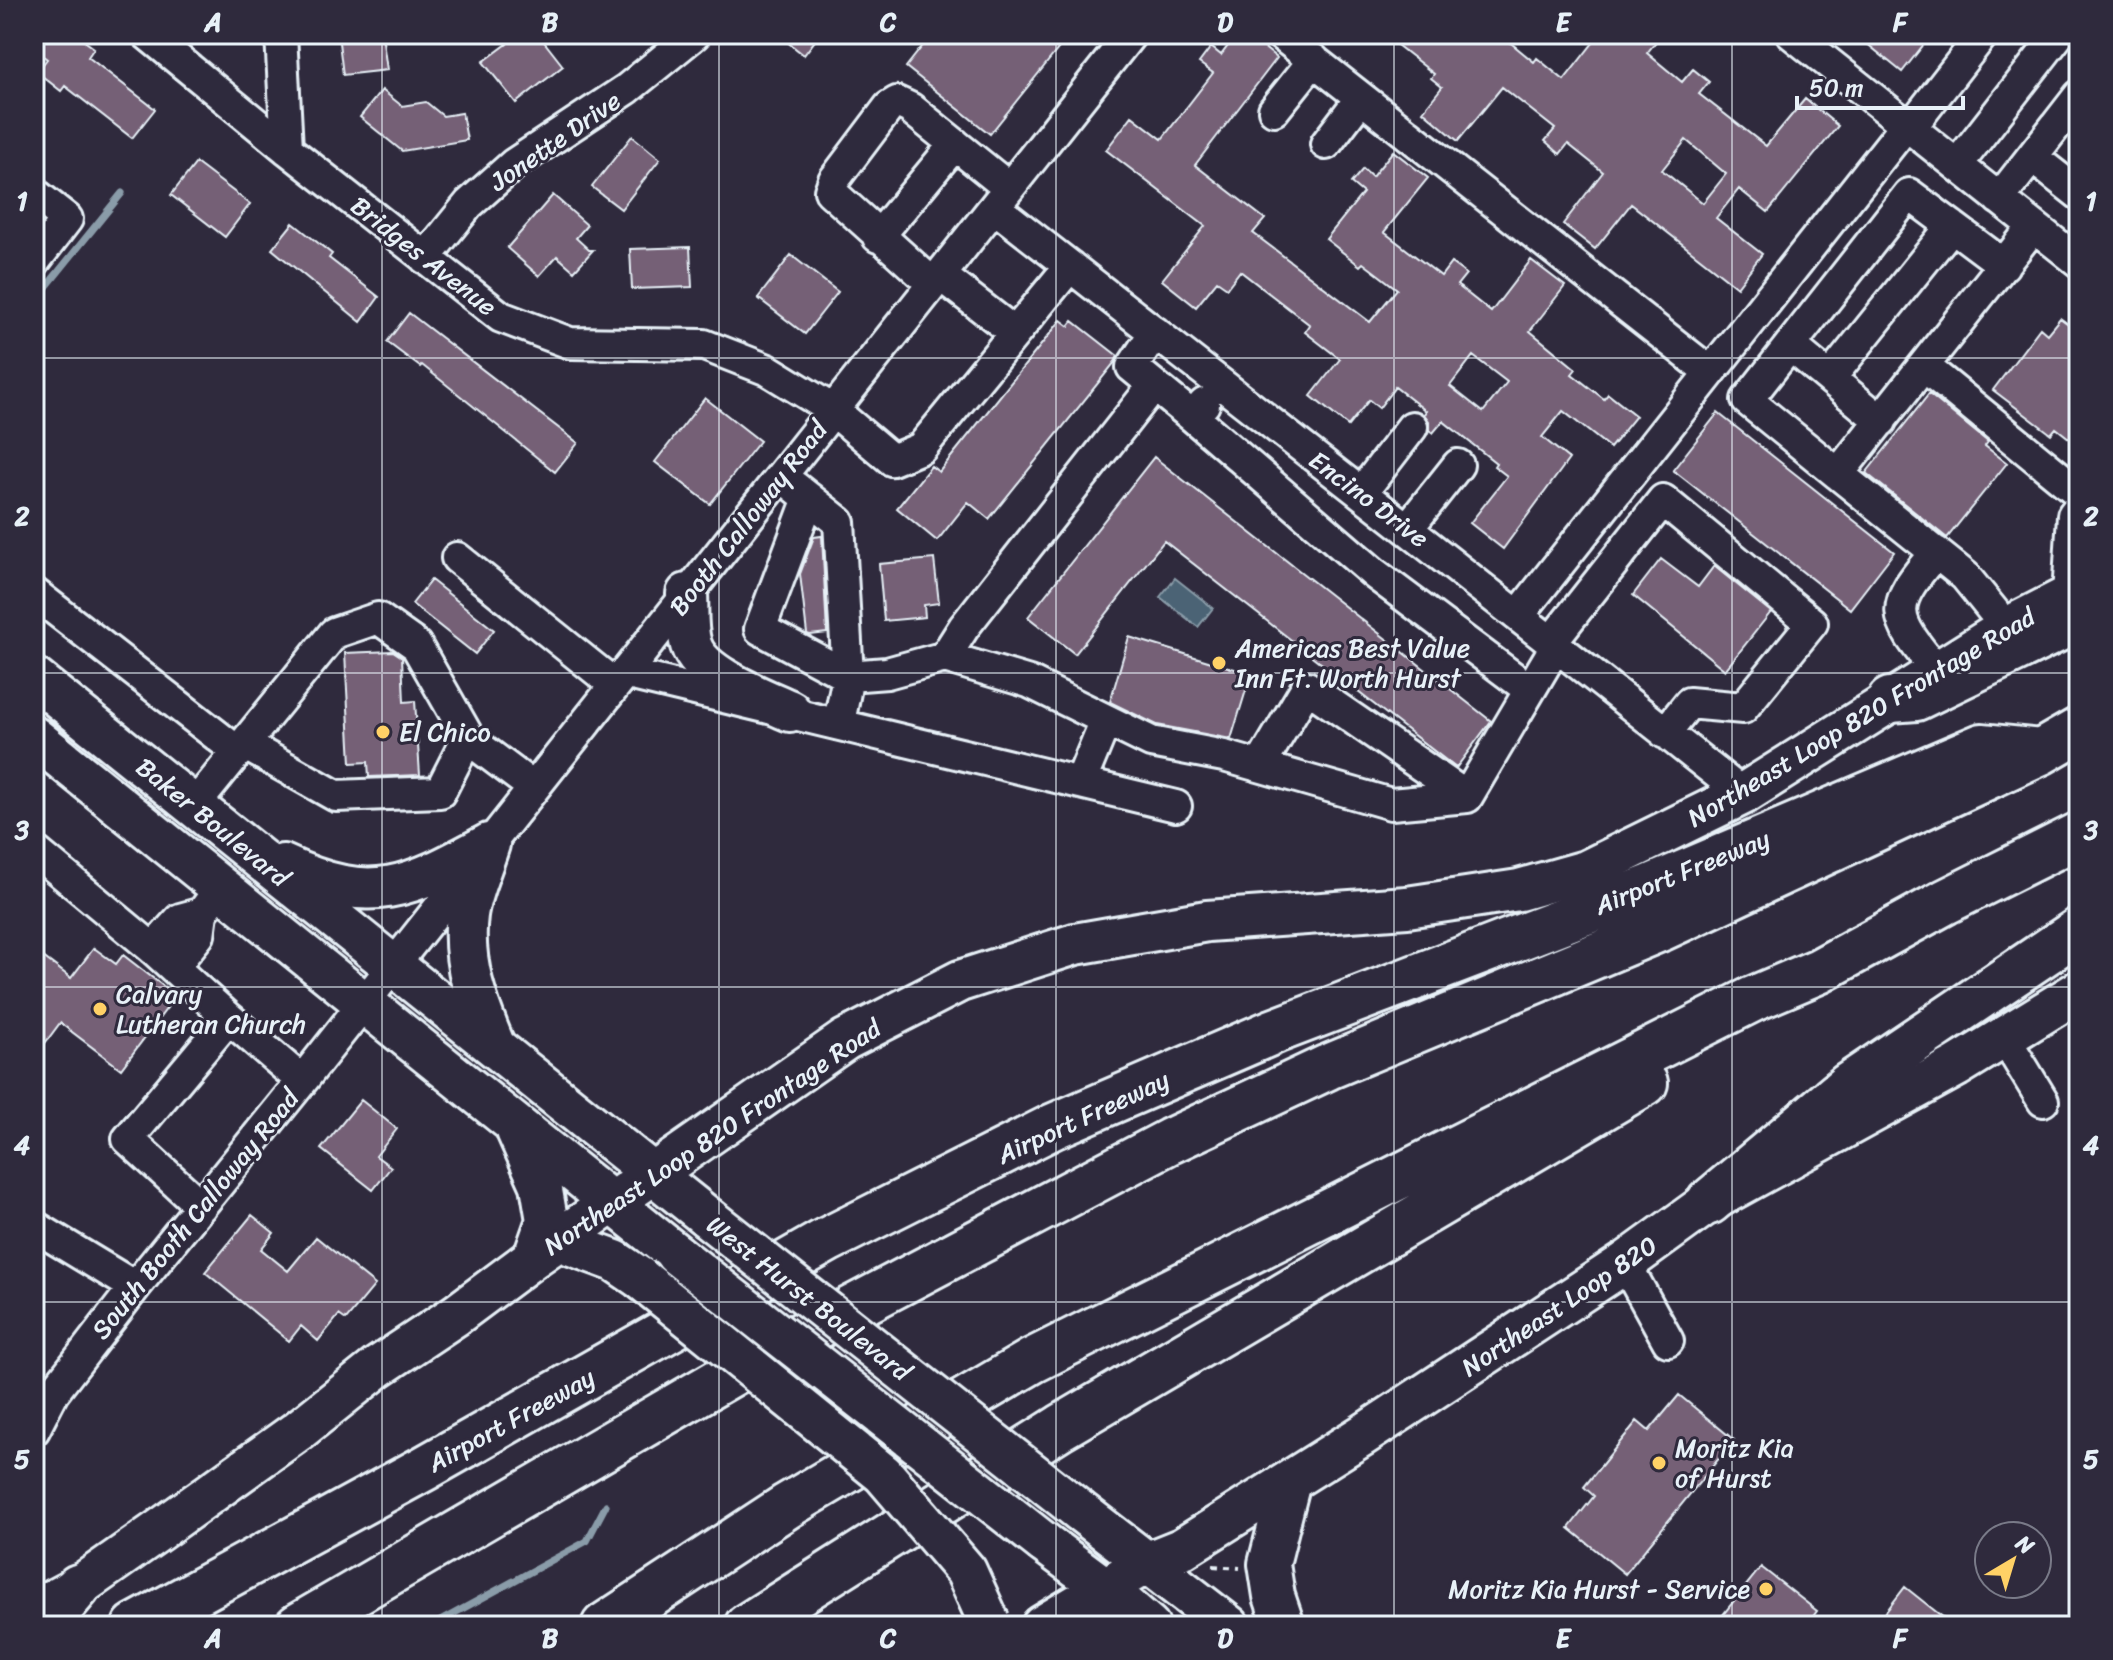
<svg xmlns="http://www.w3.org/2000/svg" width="2113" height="1660" font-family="Sriracha,sans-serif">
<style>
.water{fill:#4b6475;stroke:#8a9ca9;stroke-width:2}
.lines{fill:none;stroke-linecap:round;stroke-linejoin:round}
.stream{stroke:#8a9ca9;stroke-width:7}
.building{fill:#756076;stroke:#e8f1f8;stroke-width:2;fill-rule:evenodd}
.minor-casing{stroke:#e8f1f8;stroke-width:36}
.major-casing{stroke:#e8f1f8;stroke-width:46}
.highway-casing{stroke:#e8f1f8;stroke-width:50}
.path{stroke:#e8f1f8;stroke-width:4;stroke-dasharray:6 6;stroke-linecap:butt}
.minor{stroke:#2f2a3d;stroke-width:30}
.major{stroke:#2f2a3d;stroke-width:40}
.highway{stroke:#2f2a3d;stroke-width:44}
.major-bridge-casing{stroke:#e8f1f8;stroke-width:46;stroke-linecap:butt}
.major-bridge{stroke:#2f2a3d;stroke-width:40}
.grid{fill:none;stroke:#e8f1f8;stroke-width:2;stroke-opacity:0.55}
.poi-dot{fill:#ffd166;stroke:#2f2a3d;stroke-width:3}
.labels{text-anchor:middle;stroke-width:6;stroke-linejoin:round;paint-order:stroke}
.street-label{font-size:26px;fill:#e8f1f8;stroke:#2f2a3d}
.poi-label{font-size:26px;fill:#e8f1f8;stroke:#2f2a3d;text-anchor:start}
.neatline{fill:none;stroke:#e8f1f8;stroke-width:3}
.grid-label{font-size:26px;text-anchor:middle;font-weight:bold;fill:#e8f1f8}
</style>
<rect width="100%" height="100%" fill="#2f2a3d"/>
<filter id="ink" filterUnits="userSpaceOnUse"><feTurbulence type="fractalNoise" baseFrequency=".0125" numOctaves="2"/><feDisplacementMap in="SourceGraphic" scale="16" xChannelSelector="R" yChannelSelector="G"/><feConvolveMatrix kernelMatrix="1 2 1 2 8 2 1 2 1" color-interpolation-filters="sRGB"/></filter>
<g filter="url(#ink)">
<path class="water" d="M1175 578 1213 608 1198 627 1160 597Z"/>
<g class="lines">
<path class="stream" d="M34 302 122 193
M431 1626 587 1541 606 1505"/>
</g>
<path class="building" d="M34 34H75L94 48 88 57 155 109 132 138 65 86 61 91 37 72 47 59 34 49Z
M338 34H382L387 70 343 75Z
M499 34H538L563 66 516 103 483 62 507 44Z
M777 34H820L804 55Z
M932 34H1070L990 134 906 67Z
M1237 34H1247L1277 58 1195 165 1265 219 1253 233 1370 322 1397 289 1363 263 1360 266 1326 239 1363 193 1351 183 1363 169 1372 177 1393 151 1428 178 1384 232 1441 276 1451 263 1466 274 1457 285 1491 312 1531 260 1565 286 1530 331 1576 369 1572 374 1604 399 1608 394 1636 416 1610 448 1563 411 1542 437 1569 459 1503 549 1470 523 1507 476 1494 466 1496 463 1443 421 1433 433 1429 430V421L1424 414 1426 411 1395 387 1379 408 1369 400 1348 426 1311 396 1340 359 1305 332 1310 325 1240 271 1227 288 1217 281 1196 307 1162 280 1205 226 1106 150 1132 116 1162 139 1213 73 1199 63 1211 47 1221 55ZM1473 356 1507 382 1483 412 1450 386Z
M1383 34H1500L1534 62 1537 58 1564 80 1600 34H1662L1647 53 1682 82 1693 69 1709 82 1699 94 1766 146 1805 99 1838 126 1768 212 1739 189 1716 218 1762 254 1737 287 1631 204 1595 249 1563 224 1603 172 1568 144 1560 154 1545 141 1555 129 1502 87 1458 141 1423 111 1442 87 1431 78 1434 74ZM1686 140 1726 174 1703 203 1662 170Z
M1855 34H1932L1902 72Z
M382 90 402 106 426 102 443 116 462 113 467 140 402 151 360 117Z
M632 136 660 159 621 209 592 187Z
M196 163 250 204 225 237 171 195Z
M553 195 587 225 576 238 589 250H593L574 271 557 256 539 276 507 248Z
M293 223 332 254 329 258 379 297 361 322 272 249Z
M690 247 692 287 632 289 630 249Z
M791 255 838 292 805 334 758 298Z
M409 313 578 443 555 472 422 365 420 367 387 342Z
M2060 318 2079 332V446L2056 428 2051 434 1993 390 2040 328 2047 334Z
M1061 320 1069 326 1073 321 1118 356 1115 362 989 519 968 502 937 541 897 508 931 466 939 472Z
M1929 394 1988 442 1985 446 2007 463 1947 538 1866 473Z
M705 398 760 441 710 504 655 462Z
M1718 413 1894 552 1850 609 1673 470Z
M1154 457 1491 721 1456 768 1164 541 1075 654 1028 617Z
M822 536 827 633 810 635 807 634 800 574 814 537Z
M934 559 939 603 924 605 925 617 884 621 879 564Z
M1661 559 1698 587 1714 566 1771 612 1725 670 1633 595Z
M431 580 494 630 475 654 412 604Z
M1129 637 1251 674 1231 739 1157 725 1110 702Z
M393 651 402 657 404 702 415 701 420 775 369 777 368 762 351 763 345 653Z
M94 948 116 964 123 955 176 996 121 1069 60 1023 34 1058V950L71 978Z
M361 1100 397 1129 376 1156 391 1167 373 1190 321 1149Z
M252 1215 274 1233 261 1249 288 1271 316 1237 375 1285 346 1320 339 1315 318 1341 301 1326 289 1341 205 1272Z
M1679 1395 1734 1440 1625 1574 1569 1528 1594 1496 1584 1487 1637 1421 1649 1431Z
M1761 1567 1817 1611 1806 1626H1714Z
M1905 1587 1954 1626H1875Z"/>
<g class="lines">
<g class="minor-casing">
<path id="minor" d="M147 34 287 149 501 317 570 343 704 345 768 370 833 410 892 460 921 448 1070 266
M281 34 287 149
M1280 34 1710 372
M1792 34 2079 262
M1274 110 1314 60
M1910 128 1983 34
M1326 144 1361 98
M2032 157 2079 194
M1957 165 2059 34
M34 193 67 219 34 262
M1999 199 2079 96
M994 207C1244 402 1495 596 1743 794
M878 237 955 144
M425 258 469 204 514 164 627 89 695 34
M940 275 1015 333
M933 284 830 191 834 180 889 107 897 102 910 108 1009 188
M1155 332 1132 367 1193 417 1204 404
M1790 345 1881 421
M1925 367 2079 493
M1830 378 1952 226
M1154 385 964 627 945 657 1029 682 1151 742 1224 756 1391 804 1467 797 1556 646
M1193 417 1375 574 1530 690
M1838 474 1747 400 1909 194 2004 265
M795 487 839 522 848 676
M1362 492 1412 427
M809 498 760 629 848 676
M1408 528 1458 465
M1936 552C1888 608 1891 615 1937 671
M457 558 615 685
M34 593 238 752
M2068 596 2073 515 2079 507
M1518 616 1906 125
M2007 628 1965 576 1838 474 2034 226
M1551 642 1663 500 1812 623 1743 708 1689 703 1665 733
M624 673 1176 806
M839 723 848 676 887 673 945 657
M244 744 336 796 440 792 468 737
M1260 766 1307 687 1467 797
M1080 783 1106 720
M193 807 334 633 378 618 416 645 470 740 534 788
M34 850 153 949 229 1018
M153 949 180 919 202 913
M173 967 199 935 202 913 221 887
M2004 1037 2043 1101
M201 1206 128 1139 229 1018 302 1081
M34 1226 135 1287
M1625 1263 1668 1341
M34 1430 53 1393 135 1287 302 1081 1131 34"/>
</g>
<g class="major-casing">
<path id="major" d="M687 594C688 610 686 629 691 645 701 676 762 698 790 711
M34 678 707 1217
M34 737 676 1254
M489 844C482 867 470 892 467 915 461 962 477 1004 495 1047
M283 865C372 907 408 888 489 844
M517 1131 541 1185 547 1220 534 1257
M558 1240 615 1261 640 1278
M1080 1511 1229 1626
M1043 1542 1105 1588 1149 1626
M48 1603 78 1587 158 1531 299 1430 378 1367 456 1315 534 1257 845 1040 960 981 1075 944 1207 921 1407 907 1519 890 1586 871 1743 794 2007 628 2079 591
M1042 1626 1148 1562 1183 1548 1363 1435 1625 1263 1709 1202 1957 1066 2079 991
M1284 1626 1274 1596 1269 1564 1290 1481"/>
</g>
<g class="highway-casing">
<path id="highway" d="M1890 700 1916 698 2079 619
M1709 1202 1849 1085 2079 930
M45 1626 78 1587
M135 1626 425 1468 827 1240 1054 1126 1275 1031 1651 887 1982 746 2041 752
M298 1626 769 1352 1170 1141 1328 1067 1660 929 2041 752 2079 730
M604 1626 787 1506 1032 1361 1753 999 1819 971 1945 902 2079 835
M747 1626 1061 1427 1645 1083"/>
</g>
<path class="path" d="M1213 1566 1240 1568"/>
<use href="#minor" class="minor"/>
<use href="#major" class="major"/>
<use href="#highway" class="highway"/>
<g class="major-bridge-casing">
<path id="major-bridge" d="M707 1217 1080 1511
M676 1254 1043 1542
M640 1278 883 1474 966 1571 989 1622"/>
</g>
<use href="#major-bridge" class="major-bridge"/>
</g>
</g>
<path class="grid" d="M382 34V1626M719 34V1626M1056 34V1626M1394 34V1626M1732 34V1626M34 358H2079M34 673H2079M34 987H2079M34 1302H2079"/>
<g class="poi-dot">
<circle cx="1219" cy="663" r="8"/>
<circle cx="383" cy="732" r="8"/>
<circle cx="100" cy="1009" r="8"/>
<circle cx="1659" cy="1463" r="8"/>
<circle cx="1766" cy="1589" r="8"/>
</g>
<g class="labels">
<g class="street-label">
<text transform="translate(555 141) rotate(-35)" y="9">Jonette Drive</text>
<text transform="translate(424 256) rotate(38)" y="9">Bridges Avenue</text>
<text transform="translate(1369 499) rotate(37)" y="9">Encino Drive</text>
<text transform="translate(748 518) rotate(-52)" y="9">Booth Calloway Road</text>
<text transform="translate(1861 717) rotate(-31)" y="9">Northeast Loop 820 Frontage Road</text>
<text transform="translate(213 822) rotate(39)" y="9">Baker Boulevard</text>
<text transform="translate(1682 872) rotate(-22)" y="9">Airport Freeway</text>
<text transform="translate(1083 1117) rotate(-25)" y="9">Airport Freeway</text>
<text transform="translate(712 1137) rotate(-34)" y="9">Northeast Loop 820 Frontage Road</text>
<text transform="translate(195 1214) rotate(-51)" y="9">South Booth Calloway Road</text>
<text transform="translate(809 1298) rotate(38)" y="9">West Hurst Boulevard</text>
<text transform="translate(1559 1306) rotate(-34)" y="9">Northeast Loop 820</text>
<text transform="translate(511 1420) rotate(-29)" y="9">Airport Freeway</text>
</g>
<g class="poi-label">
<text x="1235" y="657">Americas Best Value<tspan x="1235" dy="30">Inn Ft. Worth Hurst</tspan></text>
<text x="399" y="741">El Chico</text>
<text x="116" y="1003">Calvary<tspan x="116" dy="30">Lutheran Church</tspan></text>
<text x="1675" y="1457">Moritz Kia<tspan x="1675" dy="30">of Hurst</tspan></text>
<text x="1750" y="1598" text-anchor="end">Moritz Kia Hurst - Service</text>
</g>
</g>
<rect width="2113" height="1660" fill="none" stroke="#2f2a3d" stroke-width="88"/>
<g transform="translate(2013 1560) rotate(38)"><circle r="38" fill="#2f2a3d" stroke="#797a88" stroke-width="2"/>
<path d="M0-6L14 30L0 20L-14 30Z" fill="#ffd166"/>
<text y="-12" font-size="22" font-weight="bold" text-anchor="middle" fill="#e8f1f8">N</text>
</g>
<path d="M1797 96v12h166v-12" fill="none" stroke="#e8f1f8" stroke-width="4"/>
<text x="1809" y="96" font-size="24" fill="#e8f1f8" stroke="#2f2a3d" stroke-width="6" paint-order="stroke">50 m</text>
<rect x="44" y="44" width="2025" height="1572" class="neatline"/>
<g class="grid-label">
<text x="213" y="31">A</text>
<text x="550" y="31">B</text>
<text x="888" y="31">C</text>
<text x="1225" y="31">D</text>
<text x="1563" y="31">E</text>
<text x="1900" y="31">F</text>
<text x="22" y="210">1</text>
<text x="2091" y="210">1</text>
<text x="22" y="525">2</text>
<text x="2091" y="525">2</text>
<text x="22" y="839">3</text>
<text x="2091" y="839">3</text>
<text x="22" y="1154">4</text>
<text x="2091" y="1154">4</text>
<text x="22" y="1468">5</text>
<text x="2091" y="1468">5</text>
<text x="213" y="1647">A</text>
<text x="550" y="1647">B</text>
<text x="888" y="1647">C</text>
<text x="1225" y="1647">D</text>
<text x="1563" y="1647">E</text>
<text x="1900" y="1647">F</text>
</g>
</svg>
